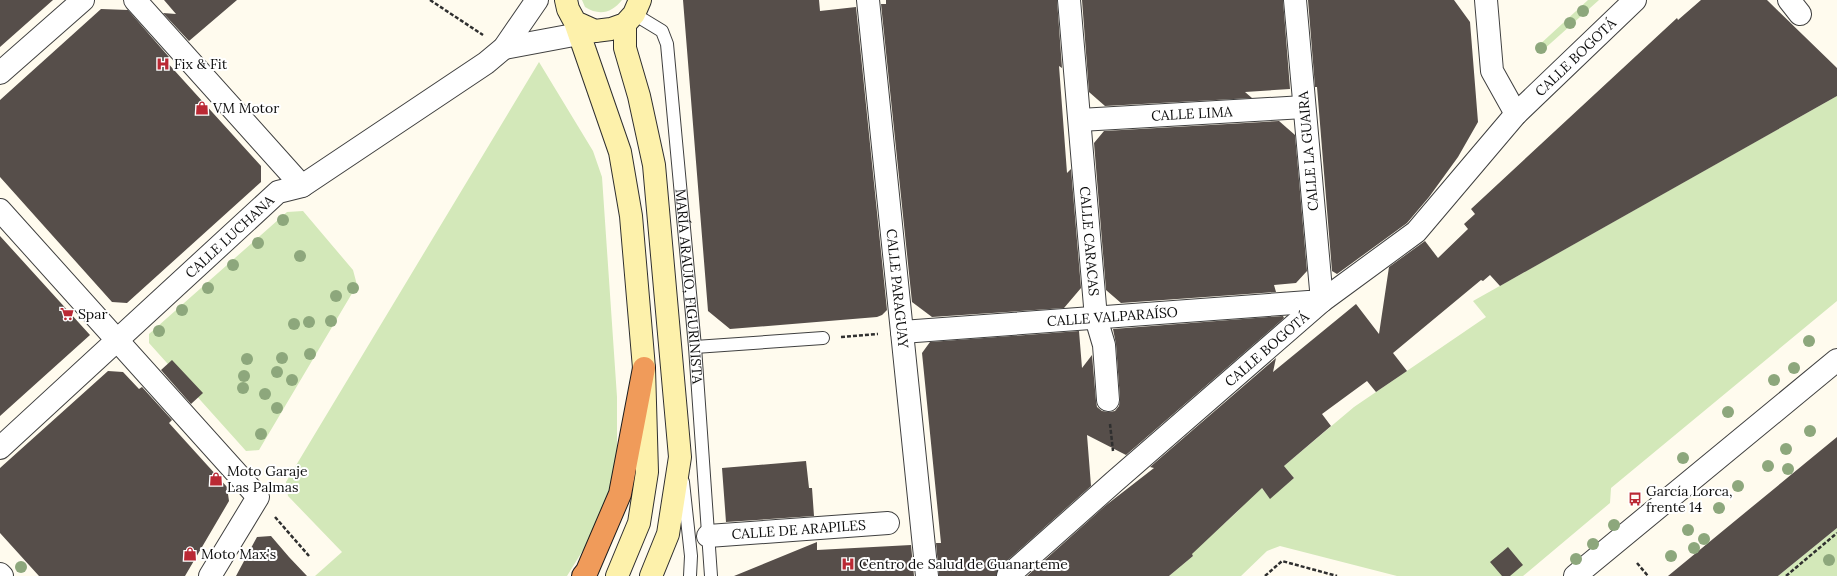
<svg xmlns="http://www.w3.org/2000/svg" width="1837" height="576" font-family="Lora,serif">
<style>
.green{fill:#d3e8b9}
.building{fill:#564e4a}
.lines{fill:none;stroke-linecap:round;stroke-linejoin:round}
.lane-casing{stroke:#404040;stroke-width:14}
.street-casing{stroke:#404040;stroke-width:24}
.secondary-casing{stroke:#2f2f2f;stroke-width:24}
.highway-casing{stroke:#1e1e1e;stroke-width:24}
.path{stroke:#2f2f2f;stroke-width:2.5;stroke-dasharray:4 2;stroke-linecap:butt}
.lane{stroke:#fff;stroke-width:12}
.street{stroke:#fff;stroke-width:22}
.secondary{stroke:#fdf1ab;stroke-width:22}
.highway{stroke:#f09b5a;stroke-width:22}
.tree{fill:#8da77c}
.labels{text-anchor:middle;stroke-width:4;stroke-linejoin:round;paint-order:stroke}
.street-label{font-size:14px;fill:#0d0d0d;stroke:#fff}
.poi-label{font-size:14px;fill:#0d0d0d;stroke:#fff;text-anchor:start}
</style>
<rect width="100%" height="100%" fill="#fffbee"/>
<path class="green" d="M582 0H622C612 13 599 16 585 7Z
M1588 0H1599L1542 51H1538L1537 47Z
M539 62 593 151 602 177 617 397V474L593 534 567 576H315L342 552 288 496 286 482Z
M1837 96V301L1611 488 1610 503 1523 576H1397L1280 546 1267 551 1241 576H1169L1193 556 1191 554 1238 511 1260 486 1270 498 1294 478 1284 466 1354 407 1486 317 1473 301Z
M303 211 353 270 357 285 259 450 246 451 149 343V334L287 212Z
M1837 528V576H1778Z"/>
<path class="building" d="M0 0H53L0 47Z
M164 0H237L189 41 163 13 176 14Z
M683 0H819L820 11 856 7 887 310 882 315 877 317 730 329 708 311Z
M886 0H1057L1062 68 1059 66 1067 173 1071 169 1081 288 1064 308 932 317 912 302 881 4H886Z
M1082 0H1283L1290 89 1245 92 1252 98 1105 106 1089 92Z
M1308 0H1454L1470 22 1478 122 1458 157 1429 197 1407 223 1337 274 1332 271 1317 87H1315Z
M1701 0H1767L1837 68V96L1500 286 1490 275 1483 281 1481 280 1393 353 1407 371 1376 392 1367 381 1322 414 1331 426 1284 466 1294 478 1270 499 1262 488 1192 554 1193 556 1169 576H1027L1105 506 1154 468 1150 467 1276 358 1273 372 1356 304 1379 334 1389 267 1425 241 1438 258 1468 229 1464 224 1475 214 1471 209 1677 18 1678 20Z
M101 9 128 10 169 57 165 60 261 166V182L127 303 112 302 0 177V100Z
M1279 121 1295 135 1307 271 1296 283 1274 285 1276 292 1121 303 1106 290 1094 143 1104 131Z
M0 236 90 335 0 416Z
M1283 316 1284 318 1126 455 1087 435 1091 486 1000 567 996 576H939L936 543H941L922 353 930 342 1079 331 1082 368 1092 355 1096 401 1097 407 1102 411 1109 412 1115 411 1119 406 1120 399 1116 344 1113 329Z
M172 360 203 393 191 404 161 370Z
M108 371 123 372 139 389 142 387 172 420 169 423 227 487 229 501 185 576H39L0 533V468Z
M1837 437V528L1778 576H1668Z
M806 461 809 488H812L814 516 726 522 722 468Z
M271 536 289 557 307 576H236L257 537Z
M817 542V550L911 545 914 576H734Z
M1508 547 1523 565 1510 576H1502L1490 562Z"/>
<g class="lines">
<g class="lane-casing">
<g id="lane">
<path id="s1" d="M634 14 662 31 667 44 695 347 711 576"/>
<path d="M695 347 823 338"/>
<path d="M683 482 691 556 690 576"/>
</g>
</g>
<g class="street-casing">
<g id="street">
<path d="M135 0 302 186"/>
<path id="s2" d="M868 0 927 576"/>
<path id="s3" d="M1069 0 1096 318 1104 345 1108 400"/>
<path d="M1486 0 1492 71 1516 114"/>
<path d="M1789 0 1800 14"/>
<path d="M504 48 595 31"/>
<path d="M0 73 83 0"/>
<path id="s4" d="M1080 120 1304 107"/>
<path d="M0 210 258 497 210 576"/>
<path id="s5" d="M902 332 1322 301 1295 0"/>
<path id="s6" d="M0 448 278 192 302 186 486 63 504 48 537 0"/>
<path id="s7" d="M708 536 888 523"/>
<path d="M0 574 2 576"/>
<path id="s8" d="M1008 576 1115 481 1322 301 1416 232 1516 114 1635 0"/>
<path d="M1575 576 1837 360"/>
</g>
</g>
<g class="secondary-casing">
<path id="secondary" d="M566 0 568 9 575 22 620 152 631 216 644 368 647 472 639 523 617 576
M575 22 595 31 611 29 625 24 634 14 640 0
M625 24V48L639 96 654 165 680 457 668 534 651 576"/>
</g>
<g class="highway-casing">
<path id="highway" d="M583 576 587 571 620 494 644 368"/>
</g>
<path class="path" d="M430 0 483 35
M841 337 878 334
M1110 424 1113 451
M275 517 309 556
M1637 563 1648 576
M1265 576 1282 561 1337 576
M1786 576 1837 533"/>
<use href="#lane" class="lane"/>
<use href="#street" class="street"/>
<use href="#secondary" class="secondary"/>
<use href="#highway" class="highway"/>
</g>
<g class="tree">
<circle cx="1583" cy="11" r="6"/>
<circle cx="1570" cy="23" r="6"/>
<circle cx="1541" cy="48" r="6"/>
<circle cx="283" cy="220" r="6"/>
<circle cx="258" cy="243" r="6"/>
<circle cx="300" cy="256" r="6"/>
<circle cx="233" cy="265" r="6"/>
<circle cx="208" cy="288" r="6"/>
<circle cx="353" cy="288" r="6"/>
<circle cx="336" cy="296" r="6"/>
<circle cx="182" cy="310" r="6"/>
<circle cx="331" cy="321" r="6"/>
<circle cx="309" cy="322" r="6"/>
<circle cx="294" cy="324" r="6"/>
<circle cx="159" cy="331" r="6"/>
<circle cx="1809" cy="341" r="6"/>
<circle cx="310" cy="354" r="6"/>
<circle cx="282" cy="358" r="6"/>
<circle cx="247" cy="359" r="6"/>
<circle cx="1794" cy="368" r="6"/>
<circle cx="277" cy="372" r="6"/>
<circle cx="244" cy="376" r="6"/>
<circle cx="292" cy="380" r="6"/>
<circle cx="1774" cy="380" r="6"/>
<circle cx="243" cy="388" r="6"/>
<circle cx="265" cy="394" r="6"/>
<circle cx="277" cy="408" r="6"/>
<circle cx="1728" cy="412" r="6"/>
<circle cx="1810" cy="431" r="6"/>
<circle cx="261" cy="434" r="6"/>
<circle cx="1786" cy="449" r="6"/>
<circle cx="1683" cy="458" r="6"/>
<circle cx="1768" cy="466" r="6"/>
<circle cx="1788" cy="469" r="6"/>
<circle cx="1738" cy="486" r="6"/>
<circle cx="1719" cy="508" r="6"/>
<circle cx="1614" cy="525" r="6"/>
<circle cx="1688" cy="530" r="6"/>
<circle cx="1704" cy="539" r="6"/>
<circle cx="1593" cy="544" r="6"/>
<circle cx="1694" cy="548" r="6"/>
<circle cx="1671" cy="556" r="6"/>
<circle cx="1576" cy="559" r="6"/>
<circle cx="1829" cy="560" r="6"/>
<circle cx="21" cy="567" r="6"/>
</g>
<defs>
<g id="hospital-bare" transform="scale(1.08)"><path d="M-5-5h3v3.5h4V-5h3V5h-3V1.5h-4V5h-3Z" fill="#ba2934" stroke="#fff" stroke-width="2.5" paint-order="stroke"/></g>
<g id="shop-bare" transform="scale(1.08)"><path d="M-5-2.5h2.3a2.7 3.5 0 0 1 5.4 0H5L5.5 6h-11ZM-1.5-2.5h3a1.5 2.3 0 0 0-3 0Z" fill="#ba2934" stroke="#fff" stroke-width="2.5" paint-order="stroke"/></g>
<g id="supermarket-bare" transform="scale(1.08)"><path d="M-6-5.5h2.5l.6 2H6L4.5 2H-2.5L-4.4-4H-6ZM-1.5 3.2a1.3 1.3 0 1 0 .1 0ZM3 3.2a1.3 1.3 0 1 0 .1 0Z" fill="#ba2934" stroke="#fff" stroke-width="2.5" paint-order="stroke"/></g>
<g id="bus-bare" transform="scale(1.08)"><path d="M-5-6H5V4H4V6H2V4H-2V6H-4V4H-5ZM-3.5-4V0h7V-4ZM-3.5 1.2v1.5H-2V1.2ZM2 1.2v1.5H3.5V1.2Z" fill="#ba2934" stroke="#fff" stroke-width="2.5" paint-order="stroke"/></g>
</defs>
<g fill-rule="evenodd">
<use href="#hospital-bare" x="163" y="64"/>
<use href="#shop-bare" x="202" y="108"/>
<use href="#supermarket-bare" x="67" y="314"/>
<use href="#shop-bare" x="216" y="479"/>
<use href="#bus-bare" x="1635" y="499"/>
<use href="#shop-bare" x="190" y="554"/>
<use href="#hospital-bare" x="848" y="564"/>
</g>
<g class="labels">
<g class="street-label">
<text dy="5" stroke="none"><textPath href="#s8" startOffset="771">CALLE BOGOTÁ</textPath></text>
<text dy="5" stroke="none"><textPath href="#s4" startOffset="112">CALLE LIMA</textPath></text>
<text transform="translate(1308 151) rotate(-95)" y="5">CALLE LA GUAIRA</text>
<text dy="5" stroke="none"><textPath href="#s6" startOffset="312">CALLE LUCHANA</textPath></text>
<text dy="5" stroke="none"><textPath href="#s3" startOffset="242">CALLE CARACAS</textPath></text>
<text dy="5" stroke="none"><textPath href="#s1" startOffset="290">MARÍA ARAUJO, FIGURINISTA</textPath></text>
<text dy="5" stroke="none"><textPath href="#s2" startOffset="290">CALLE PARAGUAY</textPath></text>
<text dy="5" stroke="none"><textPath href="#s5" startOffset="211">CALLE VALPARAÍSO</textPath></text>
<text dy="5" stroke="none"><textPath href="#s8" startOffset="344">CALLE BOGOTÁ</textPath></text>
<text dy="5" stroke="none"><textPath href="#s7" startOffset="91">CALLE DE ARAPILES</textPath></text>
</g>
<g class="poi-label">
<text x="174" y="69">Fix &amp; Fit</text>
<text x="213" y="113">VM Motor</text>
<text x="78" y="319">Spar</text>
<text x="227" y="476">Moto Garaje<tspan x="227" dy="16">Las Palmas</tspan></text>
<text x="1646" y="496">García Lorca,<tspan x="1646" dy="16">frente 14</tspan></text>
<text x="201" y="559">Moto Max's</text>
<text x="859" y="569">Centro de Salud de Guanarteme</text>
</g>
</g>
</svg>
